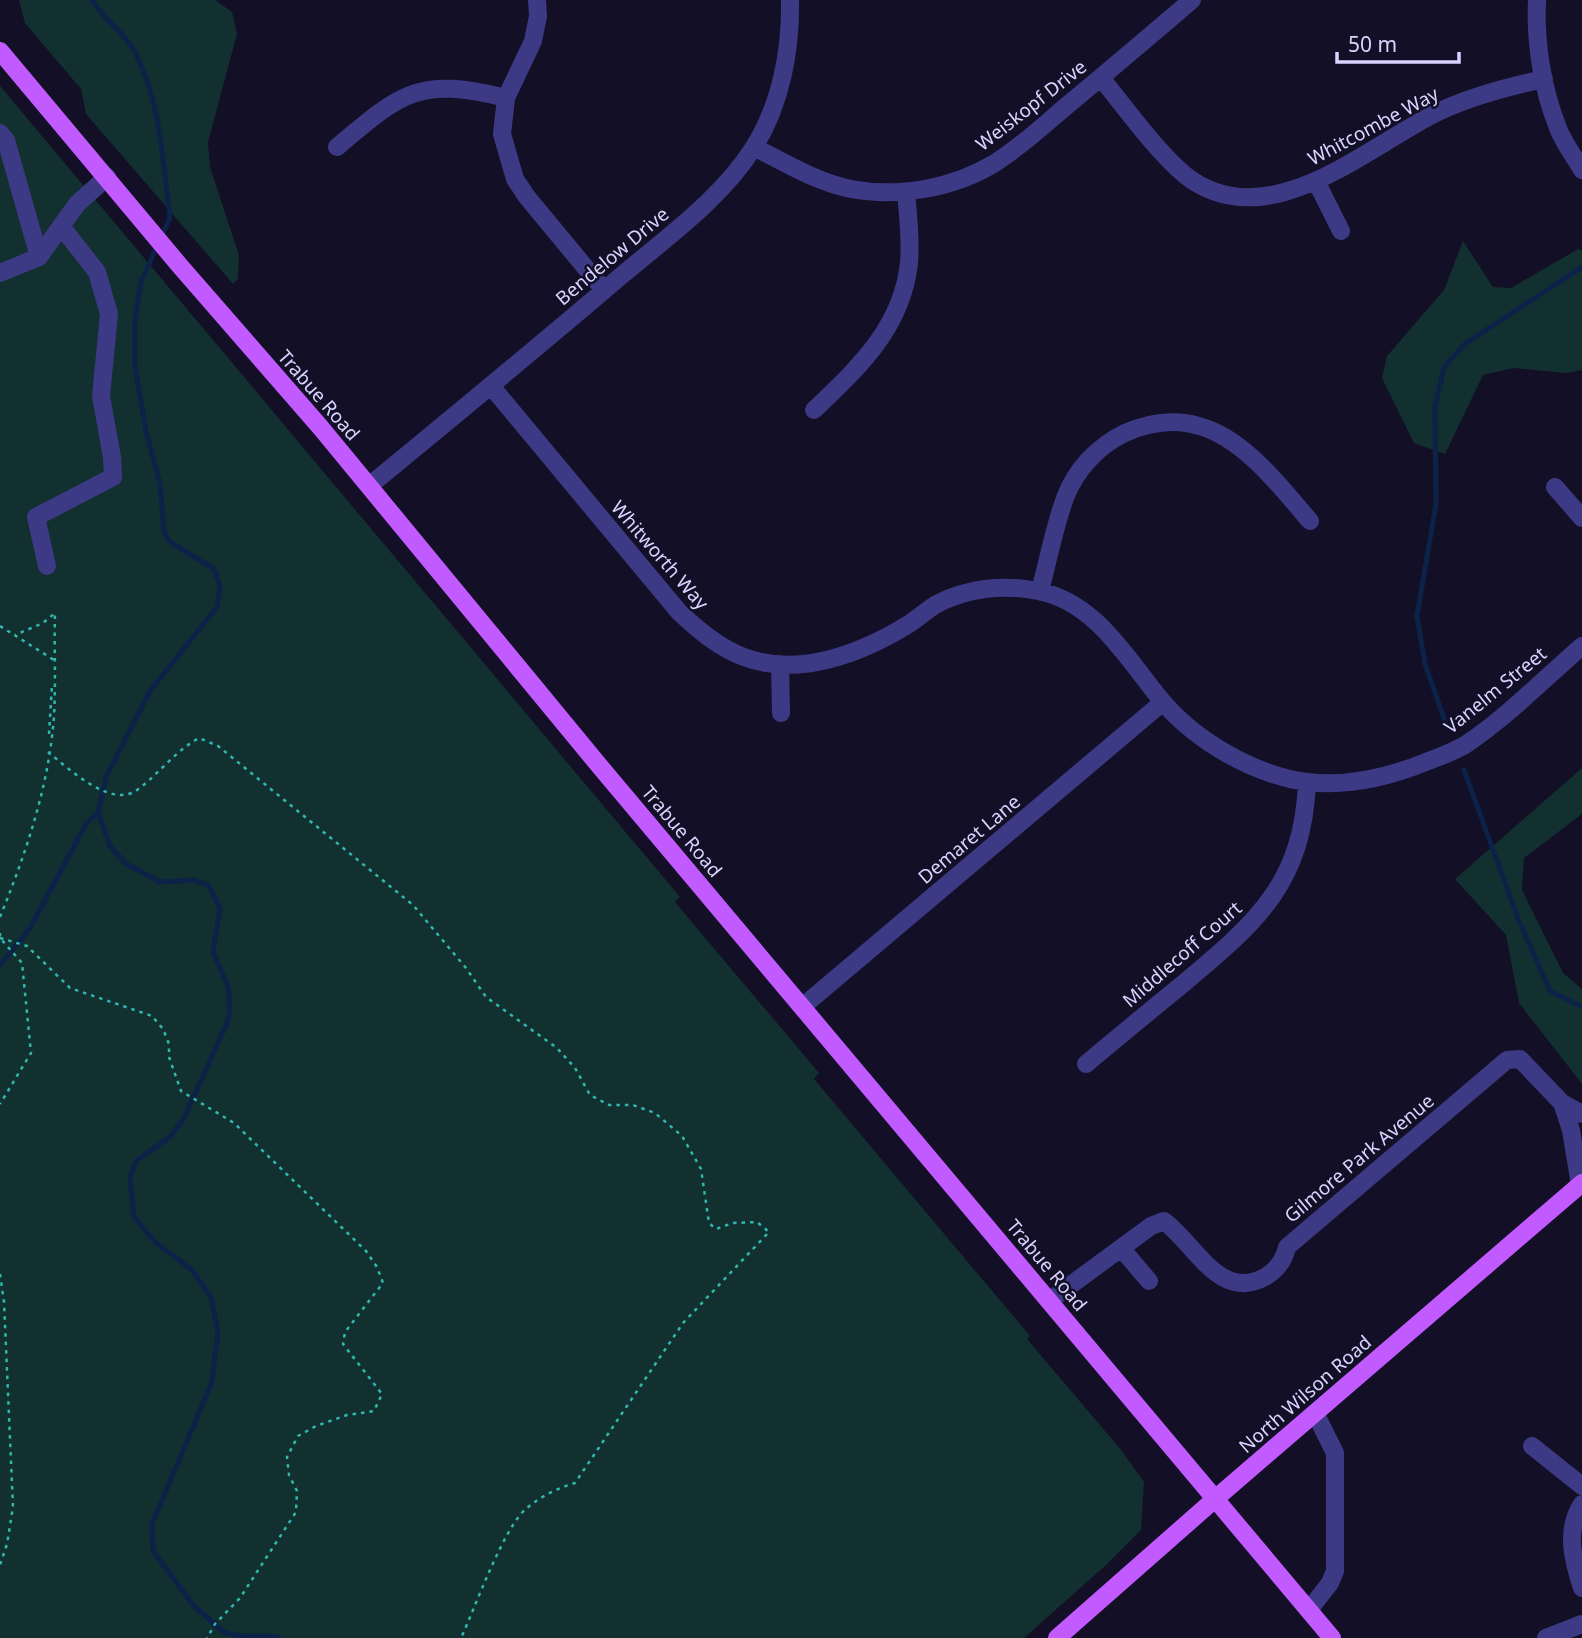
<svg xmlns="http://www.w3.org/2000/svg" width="1582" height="1638" font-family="'Noto Sans',sans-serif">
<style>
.green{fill:#12302f}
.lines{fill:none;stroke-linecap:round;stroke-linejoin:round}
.stream{stroke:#0c2248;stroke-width:5}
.path{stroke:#2fb8b0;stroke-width:2.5;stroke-dasharray:3.5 5;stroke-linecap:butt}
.minor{stroke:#3d3a85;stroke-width:18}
.major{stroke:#c25bff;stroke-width:18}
.labels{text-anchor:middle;stroke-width:5;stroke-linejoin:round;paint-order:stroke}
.street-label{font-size:19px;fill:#d9d4ff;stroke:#130f26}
</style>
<rect width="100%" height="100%" fill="#130f26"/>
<path class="green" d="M19 0H215L232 12 237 34 208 142 210 167 239 255 238 279 233 284 86 114 81 89 25 23Z
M0 86 680 897 675 902 819 1073 814 1079 1030 1336 1027 1339 1122 1451 1144 1482 1141 1530 1106 1565 1024 1638H0Z
M1463 241 1493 287 1511 288 1578 249 1582 250V370L1566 373 1514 368 1483 375 1445 454 1414 443 1382 378 1387 356 1444 290Z
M1582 768V814L1524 858 1522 890 1563 973 1582 989V1084L1519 1003 1506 935 1455 879Z"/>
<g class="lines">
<path class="stream" d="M92 0C104 20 127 35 136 54 161 104 163 164 170 218L161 237
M157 246 141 282 135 319V367L146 431 160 484 164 532 170 542 214 569 220 586 217 607 150 691 106 777 98 812 110 846 125 863 160 882 194 880 208 885 220 908 213 952 228 986 230 1011 227 1023 184 1118 170 1137 137 1160 130 1176 134 1217 155 1242 191 1269 211 1297 218 1331 212 1382 152 1524 153 1551 193 1605 225 1633 243 1636H272L279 1638
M1447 727 1425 664 1417 616 1436 504 1435 407 1444 367 1466 343 1582 267
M1464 770 1519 921 1550 991 1582 1007
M0 965 30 928 86 824 98 812"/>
<path class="path" d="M0 626 54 660
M49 734 52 685
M48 752C68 768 111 809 137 790 159 774 175 751 199 738L218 746 413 905 466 968 486 997 557 1048 575 1068 590 1095 609 1105H633L655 1113 682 1136 701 1169 709 1223 716 1229 733 1223 757 1222 769 1232 683 1323 575 1483C558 1488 541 1496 527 1508 504 1526 475 1608 461 1638
M0 917C26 853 49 786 54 716 56 682 54 647 55 613L43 623 15 635
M0 933V938L22 963 31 1053 0 1104
M0 938 27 946 70 988 152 1016 163 1029 169 1044V1057L181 1091 234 1123 366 1251 377 1267 383 1283 345 1332 343 1344 382 1394 374 1411 347 1415 316 1426 298 1436 287 1457 289 1475 297 1491 296 1512 240 1598 215 1624 207 1638
M0 1274 4 1302 13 1507 7 1544 0 1565"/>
<path class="minor" d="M537 0 538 16 533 41 506 98 502 134 515 179 527 197 604 290
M1537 0C1535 42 1542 88 1558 128 1563 142 1574 156 1582 170
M1101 78C1125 107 1157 152 1185 175 1264 238 1361 152 1432 115 1467 97 1506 87 1544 79
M0 133 6 140 39 257
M337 147C401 93 419 76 506 98
M754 147C785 163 817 182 851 189 899 198 954 188 995 163 1022 146 1046 123 1070 103 1111 69 1152 34 1192 0
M1316 181 1341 231
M0 273 39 257 77 204 107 177
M491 386 679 612C697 629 719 648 744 657 799 678 862 653 909 624 918 618 926 611 935 605 966 588 1003 584 1038 591 1096 602 1127 659 1162 701 1196 741 1254 775 1307 782 1348 787 1389 777 1426 762 1439 757 1453 752 1465 745 1507 717 1544 679 1582 646
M814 410C858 368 902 328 909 263 911 239 908 215 906 192
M369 486C453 417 538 347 621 276 667 237 721 199 754 147 781 104 791 50 790 0
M1555 487 1582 518
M47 566 36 517 113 477 112 457 101 396 109 314 97 272 61 226
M1040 591C1048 561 1054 528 1065 498 1076 469 1098 446 1125 433 1211 395 1261 464 1310 521
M780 664 781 713
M802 1007 1163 702
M1086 1064C1118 1037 1151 1010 1184 983 1257 922 1303 883 1307 782
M1562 1103 1571 1130 1580 1185
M1121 1248 1149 1281
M1049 1301 1151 1226 1164 1221C1195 1244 1220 1302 1265 1277 1277 1270 1284 1261 1287 1247L1507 1060 1520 1059 1562 1103 1582 1114
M1532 1446 1582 1486
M1582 1504C1565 1530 1573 1561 1582 1588
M1309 1610 1330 1583 1335 1571V1453L1315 1413
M1546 1638 1582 1624"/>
<path class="major" d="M0 51 180 266 321 428 597 763 1332 1638
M1057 1638 1215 1499 1582 1183"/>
</g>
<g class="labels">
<g class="street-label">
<text transform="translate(1031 105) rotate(-38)" y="7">Weiskopf Drive</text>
<text transform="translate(1373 126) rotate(-28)" y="7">Whitcombe Way</text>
<text transform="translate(612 256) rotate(-40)" y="7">Bendelow Drive</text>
<text transform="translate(319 395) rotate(49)" y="7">Trabue Road</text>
<text transform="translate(660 555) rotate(49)" y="7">Whitworth Way</text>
<text transform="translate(1495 690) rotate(-39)" y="7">Vanelm Street</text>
<text transform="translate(682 831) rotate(50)" y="7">Trabue Road</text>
<text transform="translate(969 839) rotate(-40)" y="7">Demaret Lane</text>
<text transform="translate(1182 954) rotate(-41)" y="7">Middlecoff Court</text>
<text transform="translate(1359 1158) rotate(-40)" y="7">Gilmore Park Avenue</text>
<text transform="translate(1047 1265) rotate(50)" y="7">Trabue Road</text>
<text transform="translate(1305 1394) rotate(-41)" y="7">North Wilson Road</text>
</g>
</g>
<path d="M1337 52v10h122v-10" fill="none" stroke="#d9d4ff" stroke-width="3.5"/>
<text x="1348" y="52" font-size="21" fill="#d9d4ff" stroke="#130f26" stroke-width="5" paint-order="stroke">50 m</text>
</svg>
